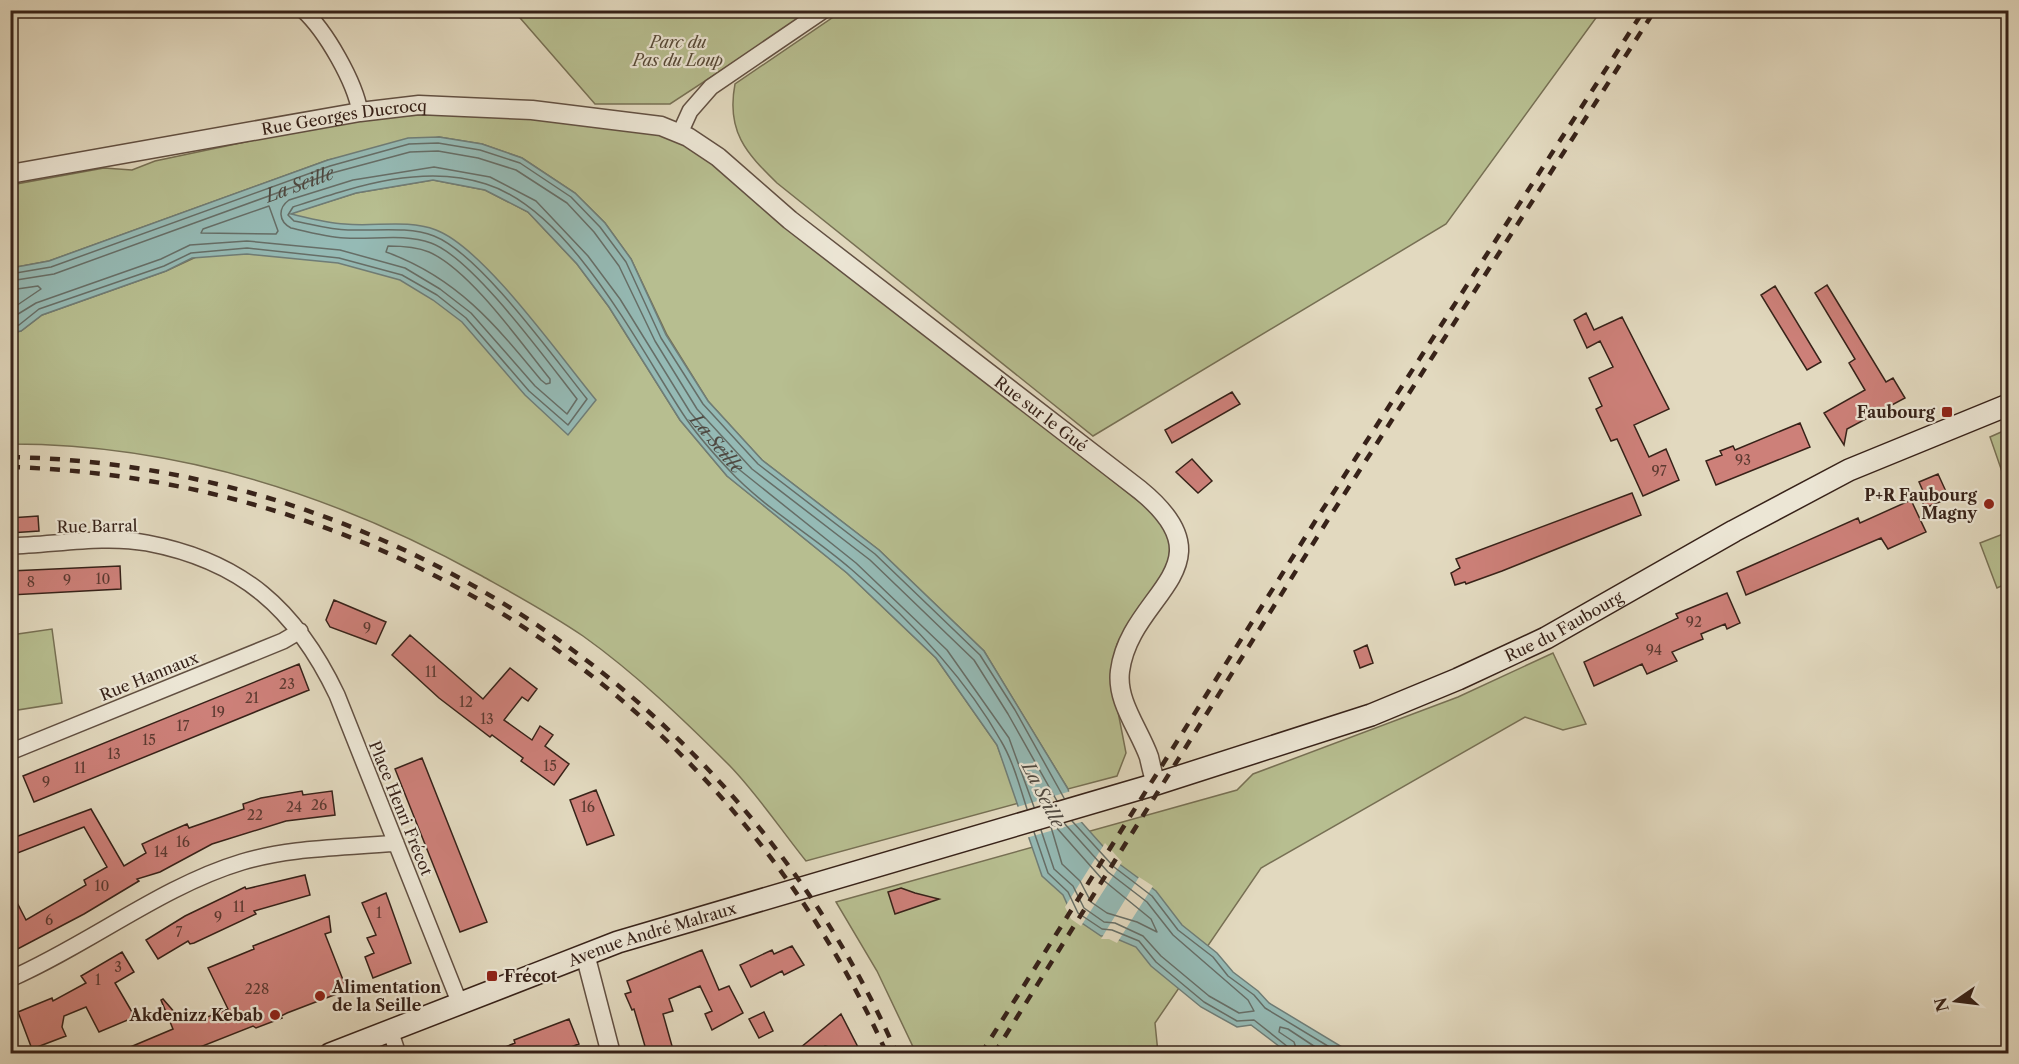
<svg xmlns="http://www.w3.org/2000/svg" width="2019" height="1064" font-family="'Libre Caslon Text',serif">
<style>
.green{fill:#b7be90;stroke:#777054;stroke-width:1.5}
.water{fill:#95bab5;stroke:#6f7d77;stroke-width:1.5}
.pier{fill:#e2d9bf}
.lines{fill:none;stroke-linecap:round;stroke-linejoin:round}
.shore{stroke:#666e67;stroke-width:1.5}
.building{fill:#cd8079;stroke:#372219;stroke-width:1.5}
.minor-casing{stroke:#625042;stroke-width:18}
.tertiary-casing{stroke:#625042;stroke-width:21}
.secondary-casing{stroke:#372219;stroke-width:24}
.minor{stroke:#ece6d5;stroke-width:15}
.tertiary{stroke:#ece6d5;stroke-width:18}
.secondary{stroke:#ece6d5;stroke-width:21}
.rail{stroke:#372219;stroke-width:4.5;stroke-dasharray:10 10;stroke-linecap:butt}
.poi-dot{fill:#8f2418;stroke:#ece6d5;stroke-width:2}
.labels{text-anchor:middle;stroke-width:4.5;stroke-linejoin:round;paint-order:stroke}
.number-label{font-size:14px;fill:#5c3a31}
.park-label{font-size:16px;font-style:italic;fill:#574937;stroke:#ece6d5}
.street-label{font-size:16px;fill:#372219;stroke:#ece6d5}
.poi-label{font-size:16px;font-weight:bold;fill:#372219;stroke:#ece6d5;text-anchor:end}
.water-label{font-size:18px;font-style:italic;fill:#4e4840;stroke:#ece6d5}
</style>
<rect width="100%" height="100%" fill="#e2d9bf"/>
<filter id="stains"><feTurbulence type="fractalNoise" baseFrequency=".00333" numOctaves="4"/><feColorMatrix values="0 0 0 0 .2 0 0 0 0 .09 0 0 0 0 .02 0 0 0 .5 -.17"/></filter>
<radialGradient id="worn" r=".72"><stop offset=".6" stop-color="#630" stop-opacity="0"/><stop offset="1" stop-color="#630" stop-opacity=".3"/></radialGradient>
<path class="green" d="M514 11H812L670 104H595Z
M842 11V10L1601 11 1446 224 1093 436 777 183C746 153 726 131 735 84Z
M489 113 592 123 666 136 704 155 1158 517 1170 538 1169 565 1117 644 1113 663 1112 681 1126 753 1117 776 1068 789 984 651 879 550 762 460 708 401 667 335 631 259 605 223 575 193 522 158 482 144 439 137 328 160 49 261 11 268V185L104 168 132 170 155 161 316 127 394 116Z
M433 180 485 190 528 212 577 264 609 307 680 420 727 476 847 573 936 658 997 745 1019 803 806 861C781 830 758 795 730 766 685 721 635 673 583 636 551 614 516 595 482 576 337 496 177 444 11 444L10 333 21 331 42 315 166 271 289 214 356 193Z
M2008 429V489L1990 437Z
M2008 532V583L1997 588 1980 543Z
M52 629 62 703 11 711V635Z
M1553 653 1586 724 1563 730 1525 717 1261 868 1155 1023 1158 1053H916L877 971 836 902 1237 790 1253 774 1458 697Z"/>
<path class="water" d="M439 137 482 144 522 158 575 193 605 223 631 259 666 335 708 401 762 460 879 550 984 651 1068 789 1075 815 1118 863 1156 891 1182 925 1217 953 1233 972 1258 991 1269 1003 1352 1053H1288L1251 1025 1237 1027 1201 1007 1151 966 1136 947 1110 936H1101L1073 917 1063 895 1042 876 997 745 936 658 847 573 727 476 680 420 609 307 577 264 528 212 485 190 433 180 356 193 291 214C308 218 327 223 345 224 375 227 407 219 436 230 484 248 561 358 596 400L568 435 525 395 462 322 433 300 400 280 338 263 247 254 192 258 166 271 42 315 21 331 11 333V268L49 261 328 160 408 138Z"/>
<path class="pier" d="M1071 791 1078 814 1085 821 1026 838 1017 807Z
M1105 843 1122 862 1081 926 1071 919 1065 907Z
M1139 877 1153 886 1117 943 1109 939H1101Z"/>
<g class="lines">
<g class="shore">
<path d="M269 206 278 231 276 234 201 233 203 229Z"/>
<path d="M388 246C400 246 417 247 429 252 470 270 521 343 550 379V383L546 384 541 380C495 324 456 277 386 252Z"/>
<path d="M10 274 51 267 330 166 409 144 438 143 480 150 520 163 571 197 600 227 626 262 661 338 703 404 758 464 875 554 980 655 1015 710 1064 798"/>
<path id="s1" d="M10 281 54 274 332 173 410 152 438 151 478 158 516 170 567 203 594 232 619 266 655 341 697 409 752 469 870 560 974 660 1008 714 1057 801"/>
<path d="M10 290 38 286 41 289 10 310"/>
<path id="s2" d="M10 319 36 303 161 259 190 245 247 241 340 250 405 268 440 289 471 313 535 386 567 414 577 399C547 361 473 258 431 243 403 233 373 240 345 238 327 237 308 232 291 228 278 221 278 208 289 200L353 180 434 167 490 177 536 201 588 256 620 299 690 412 736 467 856 563 947 650 1009 738 1034 807"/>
<path d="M10 327 19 325 39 309 164 266 191 253 247 248 339 258 402 275 437 295 466 318 529 391 568 425 587 399C554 358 480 254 434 236 408 226 376 231 348 230 330 230 311 224 294 221L288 215 293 207C354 187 423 163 486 184 570 210 637 344 683 414 696 434 713 453 729 470 764 508 812 535 851 569 908 618 964 675 1001 741 1013 761 1020 787 1027 809"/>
<path d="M1072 821 1114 867 1152 896 1178 930 1213 957 1228 976 1254 995 1265 1008 1341 1054"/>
<path d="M1051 827 1062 864 1080 881 1091 902 1107 913 1137 922 1157 932 1151 919 1102 879 1055 826"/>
<path d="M1041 830 1054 869 1073 886 1084 908 1104 922 1115 923 1143 936 1161 956 1209 996 1239 1013 1254 1011 1248 1000 1173 935 1147 902 1108 872 1064 823"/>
<path d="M1034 832 1048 873 1068 892 1078 913 1102 929 1112 930 1139 941 1156 962 1204 1002 1237 1021 1254 1020 1288 1047 1290 1054"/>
<path d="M1298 1054 1294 1042 1279 1032 1280 1027 1288 1029 1326 1054"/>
</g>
</g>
<path class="building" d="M1827 285 1886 382 1893 378 1905 398 1847 429 1844 445 1824 413 1865 390 1849 363 1855 359 1815 293Z
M1775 286 1821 362 1807 370 1761 295Z
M1586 313 1594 330 1622 317 1669 409 1634 425 1649 457 1666 449 1679 480 1643 496 1617 439 1611 441 1596 409 1602 406 1589 378 1613 367 1600 341 1587 348 1574 320Z
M1232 392 1240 404 1172 443 1165 430Z
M1800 423 1810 447 1716 485 1706 461 1722 455 1720 451 1733 446 1735 450Z
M1192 459 1212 481 1198 493 1176 472Z
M1938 474 1949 498 1925 508 1918 493 1923 491 1919 482Z
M1632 493 1641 515 1502 571 1466 584 1465 582 1455 585 1451 573 1460 568 1456 559Z
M1911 500 1926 532 1888 549 1881 538 1746 595 1737 572 1858 518 1860 523Z
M38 516 39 531 10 533V518Z
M120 566 121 589 10 595V571Z
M1727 593 1740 623 1727 629 1725 624 1701 634 1703 639 1672 652 1677 661 1647 674 1642 664 1594 686 1584 662 1678 618 1676 614Z
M334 600 386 622 376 644 330 627 326 620Z
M410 635 483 699 510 668 537 689 528 701 522 697 504 720 532 740 540 726 553 735 545 746 569 764 554 785 521 761 523 758 492 735 490 737 439 698 392 655Z
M1367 645 1373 663 1360 668 1354 651Z
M299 664 309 690 34 802 23 776Z
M422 758 487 922 460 932 395 769Z
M596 790 614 835 587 845 570 800Z
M302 791 303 795 332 791 335 815 286 821 212 844 160 872 137 879 139 881 84 914 10 953V889L26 920 86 885 84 880 107 867 84 827 10 856V839L91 809 124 866 146 853 142 844 166 833 187 824 189 828 244 809 243 804 261 798Z
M305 875 310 895 254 911 256 914 194 943 190 944 188 941 158 959 146 940 185 916 245 887 246 889Z
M901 888 915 893 939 899 895 914 888 892Z
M386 893 411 963 373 978 365 957 374 953 367 938 376 935 362 903Z
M329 916 331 932 325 934 347 990 287 1013 281 1016 282 1018 256 1028 253 1026 185 1053H116L173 1029 161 1000 163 999 182 1021 194 1016 197 1021 228 1009 208 968 254 949 253 946Z
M792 946 804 965 784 975 782 971 751 987 740 965 772 950 774 954Z
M702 950 719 990 729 986 743 1013 712 1030 705 1014 712 1011 700 986 669 999 673 1011 663 1014 674 1053H647L634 1009 632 1010 625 994 631 992 627 981Z
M122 952 134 972 115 983 135 1017 99 1032 86 1007 64 1016 62 1027 66 1036 32 1049 18 1012 52 998 53 1001 86 983 81 976Z
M764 1012 773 1031 759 1038 749 1019Z
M841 1014 861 1053H840L838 1049 825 1046 816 1053H794Z
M569 1019 579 1044 554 1053H491L515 1043 514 1040Z"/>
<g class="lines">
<g class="minor-casing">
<path id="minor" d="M303 10C326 31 355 82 360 112
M680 133 690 111 711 87 824 10
M10 546C54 545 104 535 147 543 242 561 296 609 337 695L460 1004
M10 752 283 641 300 631
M10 979C88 945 162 886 242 862 291 847 345 848 396 843
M390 1030 398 1054"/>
</g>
<g class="tertiary-casing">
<g id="tertiary">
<path id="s3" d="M10 174 360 112 419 105 532 110 661 126 688 137 718 157 790 220 1140 490C1234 567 1130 593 1120 671 1116 701 1139 729 1149 757 1151 766 1153 775 1156 784"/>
<path d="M585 954 611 1054"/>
</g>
</g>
<g class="secondary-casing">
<g id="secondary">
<path id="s4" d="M330 1054 618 942 1156 784 1371 715 1458 679 1546 638 1734 531 1849 470 2008 405"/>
</g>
</g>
<use href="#minor" class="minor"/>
<use href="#tertiary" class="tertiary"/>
<use href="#secondary" class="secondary"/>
<path class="rail" d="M10 457C393 465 744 703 897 1054
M10 467C394 479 730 704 887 1054
M981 1054 1321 512 1644 10
M994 1054 1329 518 1655 10"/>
</g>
<g class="poi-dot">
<rect x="1941" y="406" width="12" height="12" rx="3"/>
<circle cx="1989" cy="504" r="6"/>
<rect x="486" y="970" width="12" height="12" rx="3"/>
<circle cx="320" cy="996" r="6"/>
<circle cx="275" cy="1015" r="6"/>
</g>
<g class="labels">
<g class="number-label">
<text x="1743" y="465">93</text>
<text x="1659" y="476">97</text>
<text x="103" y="584">10</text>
<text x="67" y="585">9</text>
<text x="31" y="587">8</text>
<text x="1694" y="627">92</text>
<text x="367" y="633">9</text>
<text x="1654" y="655">94</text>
<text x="431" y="677">11</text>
<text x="287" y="689">23</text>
<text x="252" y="703">21</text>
<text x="466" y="707">12</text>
<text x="218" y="717">19</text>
<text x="487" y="724">13</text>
<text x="183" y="731">17</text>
<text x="149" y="745">15</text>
<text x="114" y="759">13</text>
<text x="550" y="771">15</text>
<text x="80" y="773">11</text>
<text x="46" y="787">9</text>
<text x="319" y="810">26</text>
<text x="294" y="812">24</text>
<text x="588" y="812">16</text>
<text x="255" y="820">22</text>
<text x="183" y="847">16</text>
<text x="161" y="857">14</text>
<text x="102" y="891">10</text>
<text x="239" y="912">11</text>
<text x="379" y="918">1</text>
<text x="218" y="922">9</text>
<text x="49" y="925">6</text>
<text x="179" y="937">7</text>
<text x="118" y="972">3</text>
<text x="98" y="985">1</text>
<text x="257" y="994">228</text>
</g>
<g class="park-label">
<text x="678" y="48">Parc du<tspan x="678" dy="18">Pas du Loup</tspan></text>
</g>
<g class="street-label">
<text dy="6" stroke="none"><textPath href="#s3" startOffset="339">Rue Georges Ducrocq</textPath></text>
<text dy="6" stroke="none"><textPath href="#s3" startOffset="1136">Rue sur le Gué</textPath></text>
<text transform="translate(97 526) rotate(-1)" y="6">Rue Barral</text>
<text dy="6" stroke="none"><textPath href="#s4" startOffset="1308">Rue du Faubourg</textPath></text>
<text transform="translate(149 676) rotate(-22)" y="6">Rue Hannaux</text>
<text transform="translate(401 808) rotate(68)" y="6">Place Henri Frécot</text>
<text dy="6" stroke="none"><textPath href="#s4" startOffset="344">Avenue André Malraux</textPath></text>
</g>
<g class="poi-label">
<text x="1935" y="418">Faubourg</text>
<text x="1977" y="501">P+R Faubourg<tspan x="1977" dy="18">Magny</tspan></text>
<text x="504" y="982" text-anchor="start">Frécot</text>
<text x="332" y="993" text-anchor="start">Alimentation<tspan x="332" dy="18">de la Seille</tspan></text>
<text x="263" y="1021">Akdenizz Kebab</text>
</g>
<g class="water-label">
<text dy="6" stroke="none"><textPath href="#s1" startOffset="306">La Seille</textPath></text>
<text dy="6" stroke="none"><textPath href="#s2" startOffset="1604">La Seille</textPath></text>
<text transform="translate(1043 795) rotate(63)" y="6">La Seille</text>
</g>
</g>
<rect width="2019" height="1064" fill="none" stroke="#e2d9bf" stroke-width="36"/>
<rect x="12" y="12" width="1995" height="1040" fill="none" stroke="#372219" stroke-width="3"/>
<rect x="18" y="18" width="1983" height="1028" fill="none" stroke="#372219" stroke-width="1.5"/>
<g transform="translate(1956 1001) rotate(256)" stroke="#ece6d5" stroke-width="4.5" paint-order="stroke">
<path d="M0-4.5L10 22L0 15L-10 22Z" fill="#372219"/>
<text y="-9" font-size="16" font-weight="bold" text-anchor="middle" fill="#372219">N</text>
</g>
<rect width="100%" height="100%" filter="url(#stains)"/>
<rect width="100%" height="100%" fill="url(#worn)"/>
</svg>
